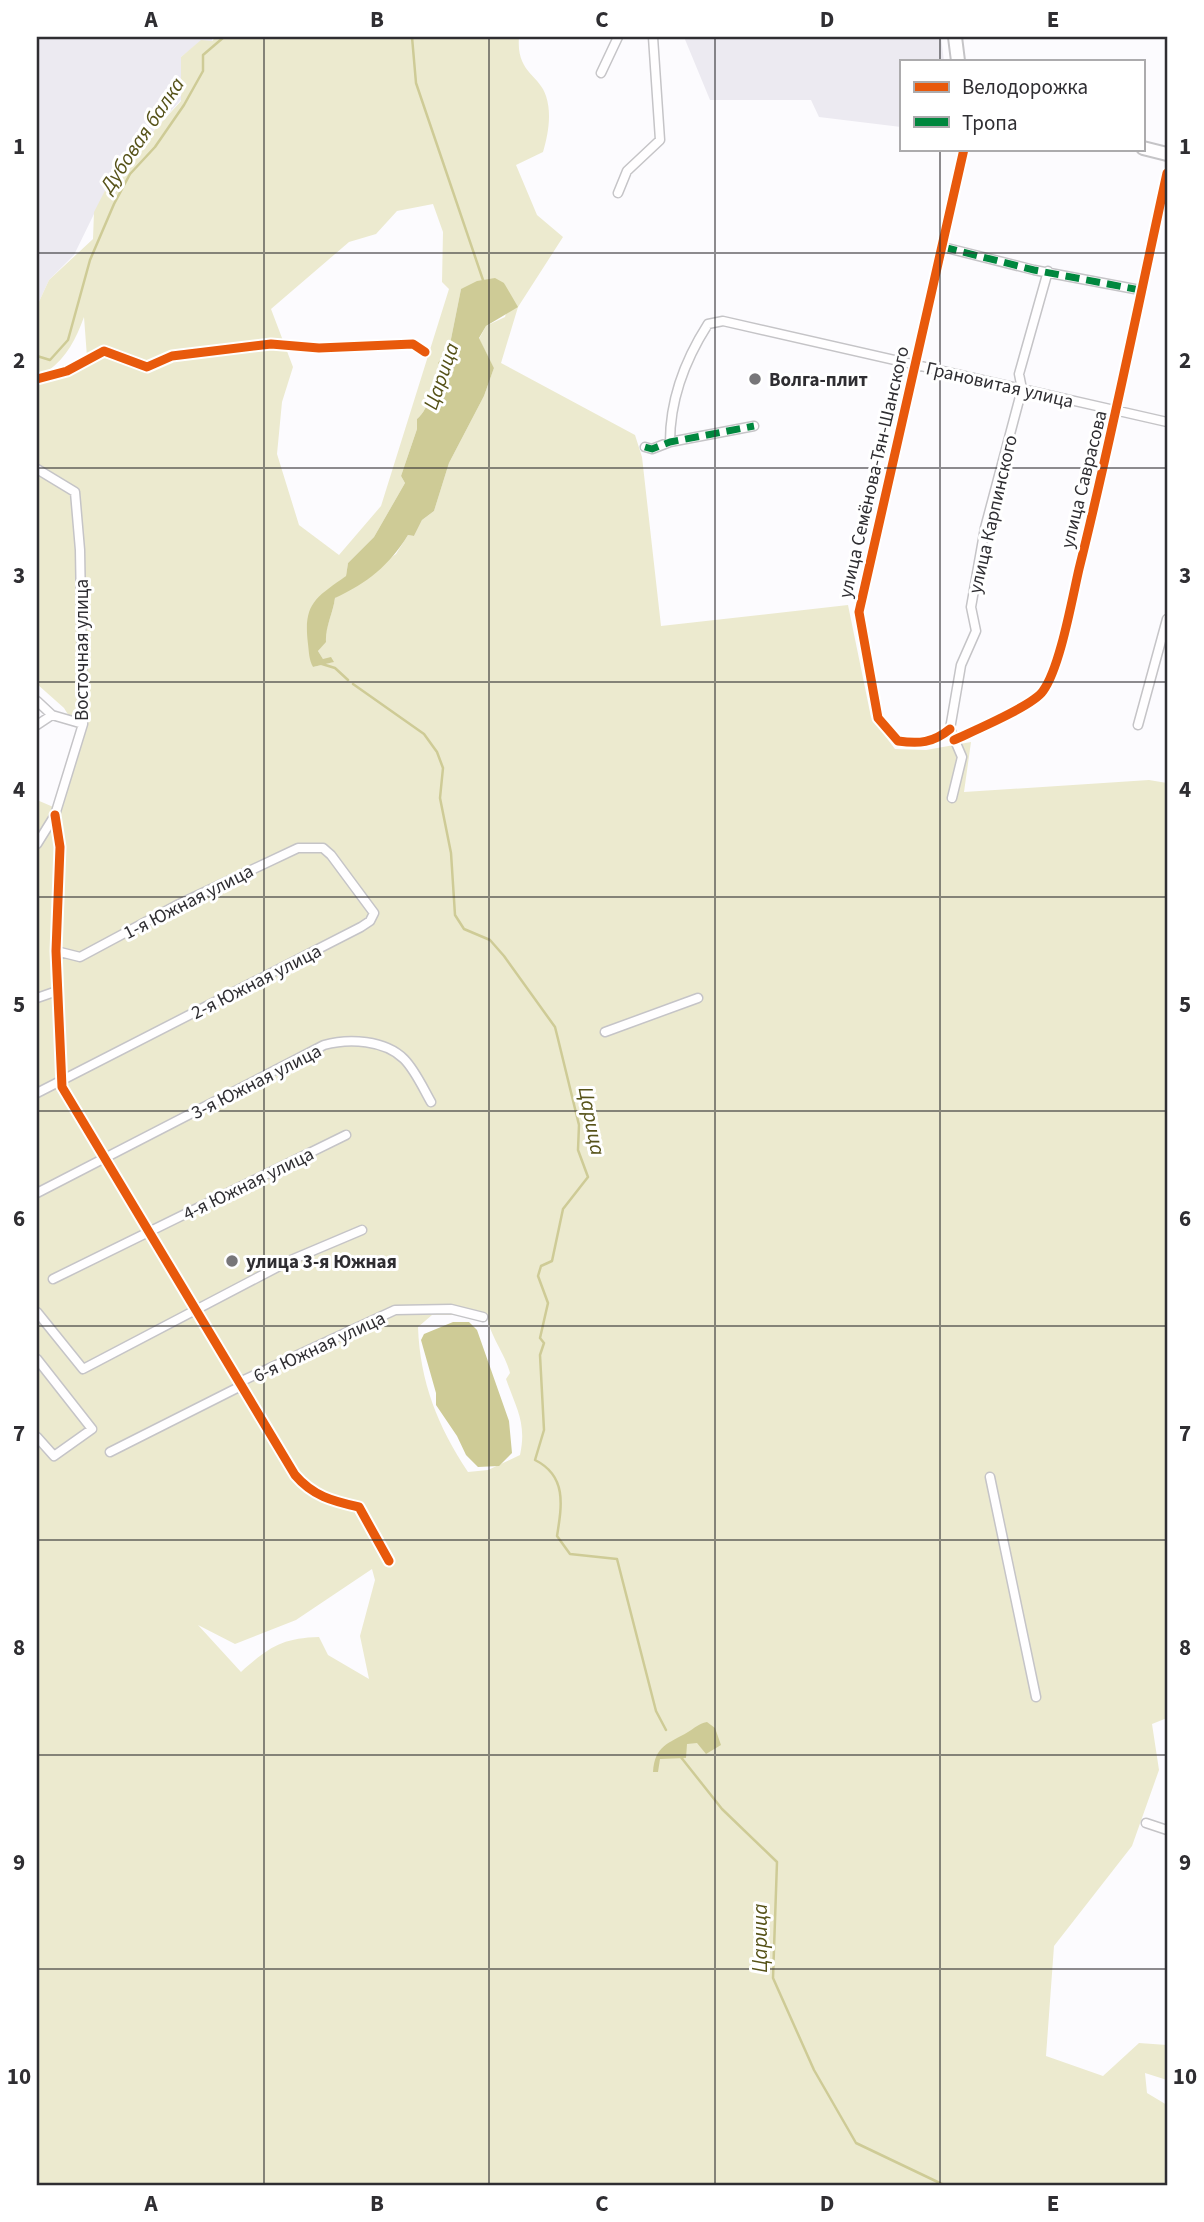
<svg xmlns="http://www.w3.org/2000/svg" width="1204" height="2222" font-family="'Source Sans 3',sans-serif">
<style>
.built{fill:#eceaf1}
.green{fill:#eceacf;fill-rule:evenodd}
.water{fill:#cecb96}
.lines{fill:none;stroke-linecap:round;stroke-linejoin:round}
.stream{stroke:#cecb96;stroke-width:2.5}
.minor-casing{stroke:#c5c4c7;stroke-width:11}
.secondary-casing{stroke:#c5c4c7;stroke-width:16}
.minor{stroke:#fffeff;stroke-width:8}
.secondary{stroke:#fffeff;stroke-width:12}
.quiet{stroke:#00873e;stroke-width:7;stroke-dasharray:14 7;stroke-linecap:butt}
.cycleway-casing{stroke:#fff;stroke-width:13}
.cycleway{stroke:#e8590c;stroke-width:9}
.grid{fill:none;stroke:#2f2e32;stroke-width:2;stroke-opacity:0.55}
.poi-dot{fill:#777679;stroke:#fff;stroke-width:2.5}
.labels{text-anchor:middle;stroke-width:6;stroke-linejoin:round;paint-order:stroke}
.poi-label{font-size:19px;font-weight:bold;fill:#2f2e32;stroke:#fff;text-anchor:start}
.street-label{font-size:19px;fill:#2f2e32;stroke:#fff}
.water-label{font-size:21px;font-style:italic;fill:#565218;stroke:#fff}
.neatline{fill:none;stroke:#2f2e32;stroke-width:2.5}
.grid-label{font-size:23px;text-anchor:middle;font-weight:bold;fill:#2f2e32}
</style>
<rect width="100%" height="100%" fill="#fcfbfe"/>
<path class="built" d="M37 37H212V41H201L181 57V100L112 177 74 255 49 280 37 306Z
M684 37H941L944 61H901V127L819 117 811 100H710Z"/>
<path class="green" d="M216 37H519C516 73 540 75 546 96 552 114 548 135 543 152L516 165 537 215 563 237 518 307 501 363 635 435 642 457 661 626 848 605 871 717 895 749 926 750 971 742 964 792 1149 780 1167 783V1718L1152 1724 1159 1770 1132 1846 1054 1946 1046 2056 1103 2076 1139 2043 1167 2045V2080L1145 2073 1147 2093 1167 2105V2185H37V800L58 809 80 734 64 708 37 684V306L49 280 93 239 94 212 112 177 181 101V57L201 40 212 41ZM433 204 443 232 442 282 449 289 381 506 339 555 299 525 277 454 282 402 293 367 271 309 349 242 376 234 397 211ZM504 283 510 299 505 317 486 326 479 339 494 368 484 396 449 463 434 511 422 520 414 536 408 535 396 554 335 598C333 614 325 627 325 642L318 651 323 659 333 662 313 667 309 647 346 576 348 563 374 537 405 483 401 476 417 429V419C431 407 429 389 442 375L438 363 450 344 461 289ZM84 317 87 357 48 371C67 357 76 339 84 317ZM432 1315H487C489 1335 505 1353 510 1373L506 1379C516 1408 527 1423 520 1455L488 1470 468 1472C438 1427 420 1382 418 1327ZM372 1569 375 1580 360 1636 369 1679 328 1655 319 1637C281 1638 268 1648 241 1672L198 1625 235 1644 296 1620Z"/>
<path class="water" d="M495 278 504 283 518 307 486 326 479 338 494 368 484 396 449 463 434 511 422 520 414 536 408 535C389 566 367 583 335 598 333 614 325 627 326 642L318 651 323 659 331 657 334 662 313 667C309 660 309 652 308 644 303 604 315 598 346 576L348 563 374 537 405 483 401 476 417 429V419C431 407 429 389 442 375L438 363 450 344 461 289 477 281Z
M453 1322H469L477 1330 509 1421 512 1453 499 1466 478 1467 466 1455 457 1436 436 1405V1393L421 1340 424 1334Z
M707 1722 715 1728 721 1745 706 1754 697 1743 687 1744 686 1758 660 1759 658 1772H653C655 1745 668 1744 688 1732 695 1728 698 1724 707 1722Z"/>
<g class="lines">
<path class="stream" d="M412 37 416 83 484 283
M37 356 50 360 68 340 90 260 114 204 130 174 155 147 184 105 203 71V55L224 37
M322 664 335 668 348 680
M353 684 424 734 437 752 443 768 440 798 451 853 455 915 464 929 490 940 504 956 555 1027 558 1039 579 1125 578 1150 588 1177 563 1209 552 1261 541 1266 538 1276 548 1303 540 1338 544 1343 540 1355 544 1430 535 1460C567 1476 562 1505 557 1536L570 1554 617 1559 656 1711 666 1730
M680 1756 722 1809 777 1862 773 1978 814 2070 856 2143 944 2185"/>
<g class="minor-casing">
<path id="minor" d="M601 73 618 37
M618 193 627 171 660 140 653 37
M943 247 1034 270 1140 290
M37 379 67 371 104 351 147 367 172 356 271 344 319 348 413 344 425 352
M670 442C670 400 685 360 708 324L723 321 1167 422
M645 447 652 449 670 442 754 426
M37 469 75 492 80 550 83 724 55 815 37 844
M37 701 52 715 83 724
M37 725 52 715
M1138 725 1167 619
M950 729C933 743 919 744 898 741L878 718 859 612 964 149
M954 740C973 731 1033 706 1043 691 1060 668 1072 599 1079 569 1112 437 1138 305 1167 173
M952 798 962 757 950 729 961 665 976 631 971 607 985 528 1022 389 1019 374 1048 271
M55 815 60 847 56 951 62 1087 295 1475C313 1496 332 1501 359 1507L389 1561
M37 998 57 991
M605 1032 698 998
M37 1093 361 927 370 921 374 913 331 855 323 848H298L177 905 80 957 56 951
M37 1193 324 1045C349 1038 385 1040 404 1059 415 1070 423 1088 431 1102
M53 1279 346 1135
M37 1312 83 1369 291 1260 362 1230
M37 1359 92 1429 54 1456 37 1437
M110 1452 241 1386 244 1380 395 1310 451 1309 483 1317
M990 1477 1036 1697
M1146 1823 1167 1830"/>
</g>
<g class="secondary-casing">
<path id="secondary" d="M955 37 958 61
M1143 148 1167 154"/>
</g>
<use href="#minor" class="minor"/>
<use href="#secondary" class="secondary"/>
<path class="quiet" d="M943 247 1034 270 1140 290
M645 447 652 449 670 442 754 426"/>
<g class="cycleway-casing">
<path id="cycleway" d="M37 379 67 371 104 351 147 367 172 356 271 344 319 348 413 344 425 352
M950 729C933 743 919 744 898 741L878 718 859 612 964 149
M954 740C973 731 1033 706 1043 691 1060 668 1072 599 1079 569 1112 437 1138 305 1167 173
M55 815 60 847 56 951 62 1087 295 1475C313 1496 332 1501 359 1507L389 1561"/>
</g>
<use href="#cycleway" class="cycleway"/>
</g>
<path class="grid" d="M264 37V2185M489 37V2185M715 37V2185M940 37V61M940 149V2185M37 253H1167M37 468H1167M37 682H1167M37 897H1167M37 1111H1167M37 1326H1167M37 1540H1167M37 1755H1167M37 1969H1167"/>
<g class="poi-dot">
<circle cx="755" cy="379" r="7"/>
<circle cx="232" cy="1261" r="7"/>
</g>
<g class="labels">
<g class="poi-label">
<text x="769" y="386">Волга-плит</text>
<text x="246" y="1268">улица 3-я Южная</text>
</g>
<g class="street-label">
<text transform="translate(1000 384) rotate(13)" y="7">Грановитая улица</text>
<text transform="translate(873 472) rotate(-77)" y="7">улица Семёнова-Тян-Шанского</text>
<text transform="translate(1083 479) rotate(-76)" y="7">улица Саврасова</text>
<text transform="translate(992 514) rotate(-77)" y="7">улица Карпинского</text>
<text transform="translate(81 650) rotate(-90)" y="7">Восточная улица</text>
<text transform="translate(188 901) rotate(-27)" y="7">1-я Южная улица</text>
<text transform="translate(256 981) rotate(-27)" y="7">2-я Южная улица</text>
<text transform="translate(256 1081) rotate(-27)" y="7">3-я Южная улица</text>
<text transform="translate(248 1183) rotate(-26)" y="7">4-я Южная улица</text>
<text transform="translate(319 1346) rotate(-25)" y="7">6-я Южная улица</text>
</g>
<g class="water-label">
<text transform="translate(142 135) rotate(-56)" y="7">Дубовая балка</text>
<text transform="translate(441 376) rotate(-71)" y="7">Царица</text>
<text transform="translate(592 1121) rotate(79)" y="7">Царица</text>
<text transform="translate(760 1938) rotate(-90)" y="7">Царица</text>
</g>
</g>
<rect width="1204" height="2222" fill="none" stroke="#ffffff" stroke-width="77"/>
<rect x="900" y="60" width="245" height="91" fill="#ffffff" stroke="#acabad" stroke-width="2"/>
<rect x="914" y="82" width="35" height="10" fill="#e8590c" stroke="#acabad" stroke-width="2"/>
<text x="962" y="94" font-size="21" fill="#2f2e32">Велодорожка</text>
<rect x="914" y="117" width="35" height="10" fill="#00873e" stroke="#acabad" stroke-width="2"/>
<text x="962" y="130" font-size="21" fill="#2f2e32">Тропа</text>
<rect x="38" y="38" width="1128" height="2146" class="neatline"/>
<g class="grid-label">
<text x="151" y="27">A</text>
<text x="377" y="27">B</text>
<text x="602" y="27">C</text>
<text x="827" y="27">D</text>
<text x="1053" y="27">E</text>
<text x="19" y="154">1</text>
<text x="1185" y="154">1</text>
<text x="19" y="368">2</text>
<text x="1185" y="368">2</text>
<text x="19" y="583">3</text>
<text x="1185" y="583">3</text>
<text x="19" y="797">4</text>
<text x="1185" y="797">4</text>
<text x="19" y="1012">5</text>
<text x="1185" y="1012">5</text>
<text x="19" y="1226">6</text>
<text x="1185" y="1226">6</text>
<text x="19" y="1441">7</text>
<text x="1185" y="1441">7</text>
<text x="19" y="1655">8</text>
<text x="1185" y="1655">8</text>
<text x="19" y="1870">9</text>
<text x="1185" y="1870">9</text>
<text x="19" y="2084">10</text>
<text x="1185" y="2084">10</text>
<text x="151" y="2211">A</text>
<text x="377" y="2211">B</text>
<text x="602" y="2211">C</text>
<text x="827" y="2211">D</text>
<text x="1053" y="2211">E</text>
</g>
</svg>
